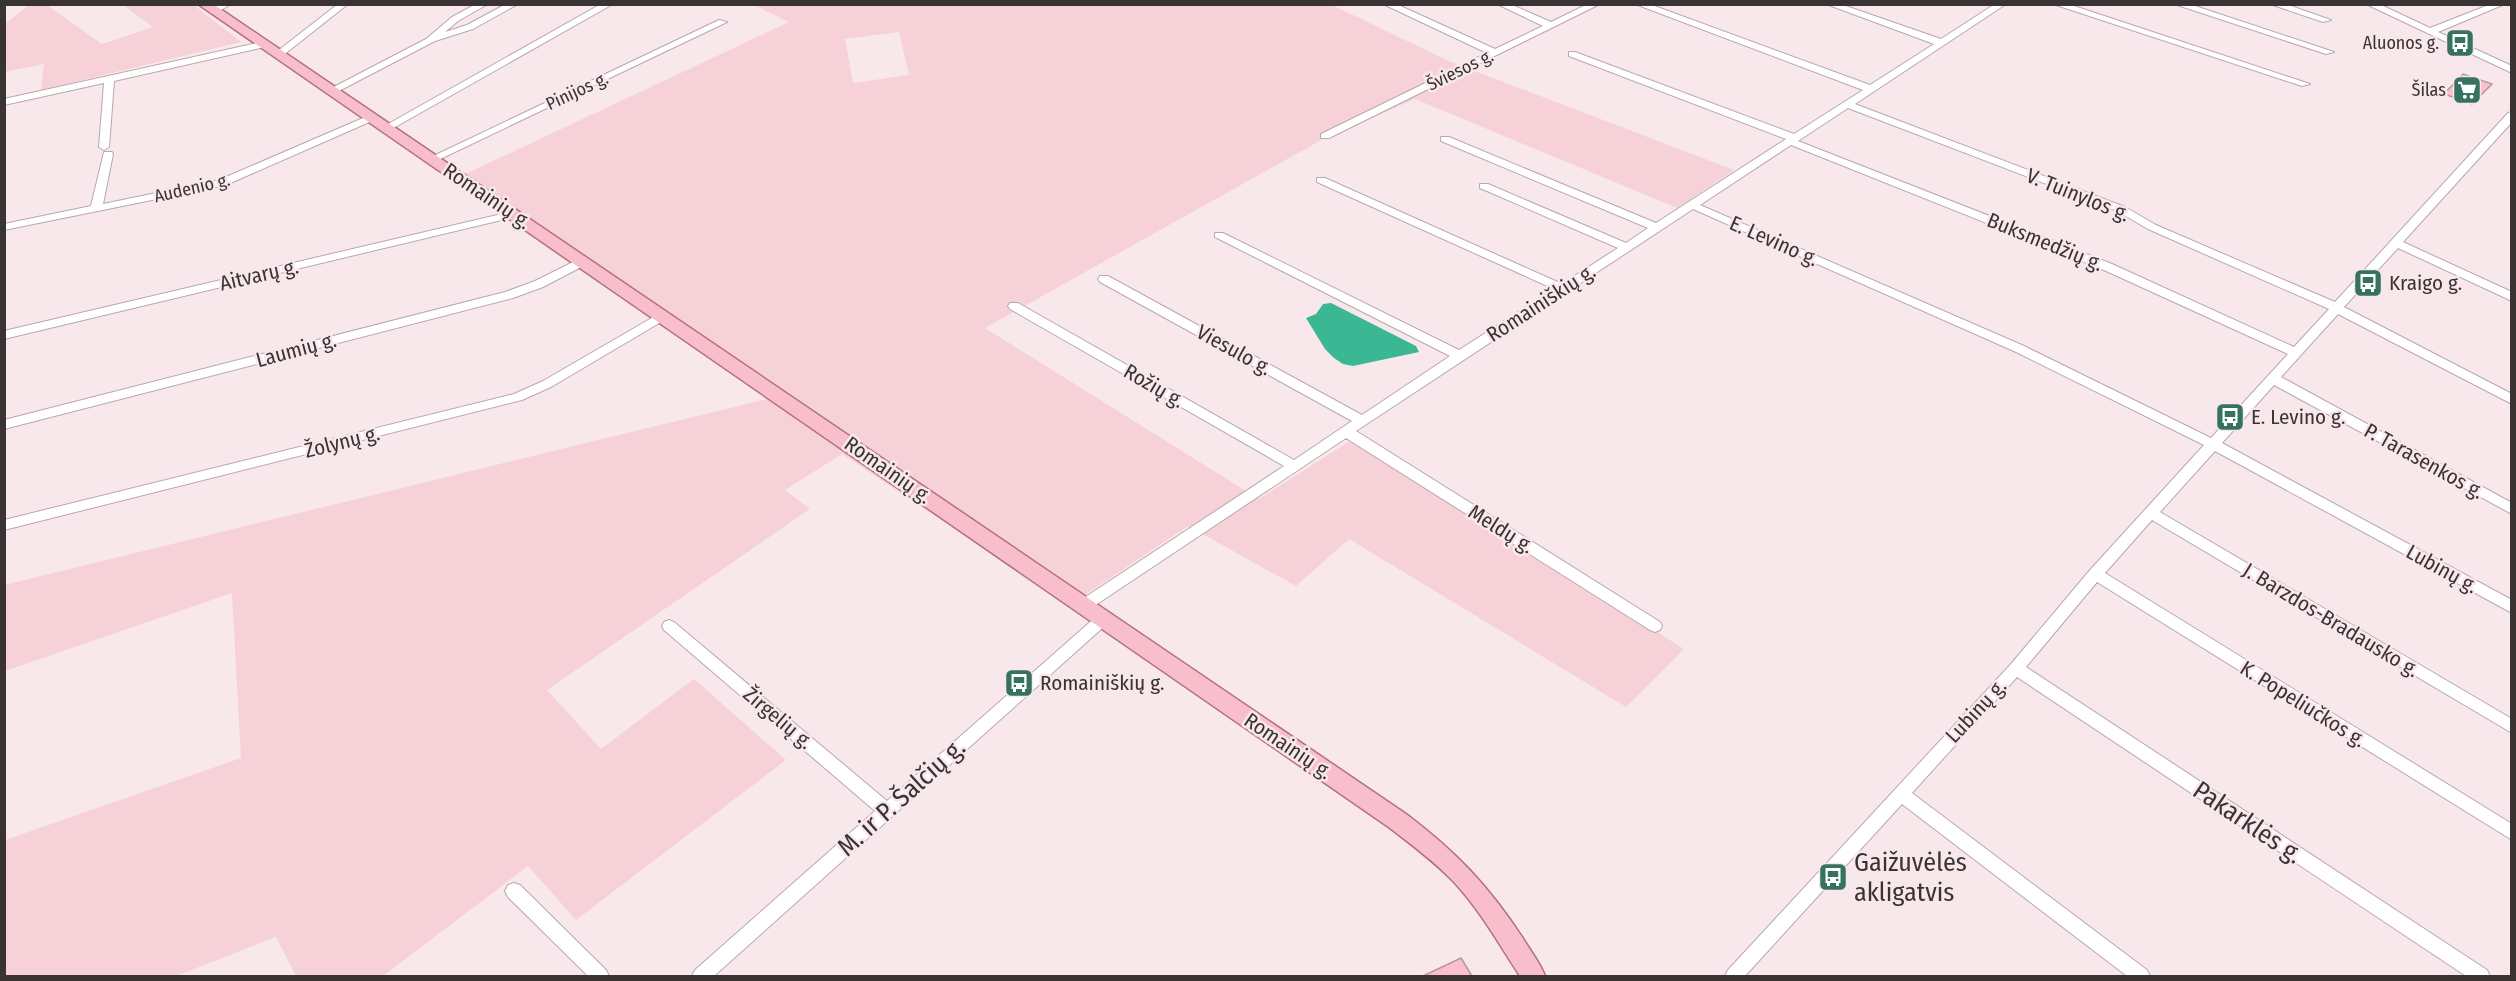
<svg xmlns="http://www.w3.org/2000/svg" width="2516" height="981" font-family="'Fira Sans Condensed',sans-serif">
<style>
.green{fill:#f6d1d8;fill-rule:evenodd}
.water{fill:#3cb794}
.building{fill:#fcbfcb;stroke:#ad9da0;stroke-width:1.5}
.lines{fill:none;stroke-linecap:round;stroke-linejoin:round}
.minor-casing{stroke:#b8a8ab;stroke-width:2}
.major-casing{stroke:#b37180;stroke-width:3}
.minor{fill:#fff;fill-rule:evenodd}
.major{fill:#f8becb;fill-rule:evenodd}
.labels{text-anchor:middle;stroke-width:5;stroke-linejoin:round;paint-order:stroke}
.far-poi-label{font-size:18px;fill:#3a3334;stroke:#f9e8eb;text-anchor:end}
.far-street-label{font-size:18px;fill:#3a3334;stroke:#f9e8eb}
.street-label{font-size:21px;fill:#3a3334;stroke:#f9e8eb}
.poi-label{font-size:21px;fill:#3a3334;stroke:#f9e8eb;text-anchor:start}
.near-street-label{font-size:26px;fill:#3a3334;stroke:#f9e8eb}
.near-poi-label{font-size:26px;fill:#3a3334;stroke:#f9e8eb;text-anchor:start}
</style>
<rect width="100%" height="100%" fill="#f9e8eb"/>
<path class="green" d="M29 5H47L102 44 153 27 123 5H194L241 42 41 90 44 64 5 72V24Z
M754 5H1332L1451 62 1734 170 1677 208 1415 99 1325 138 985 328 1259 499 1353 439 1684 649 1626 707 1349 539 1296 586 1188 526 1070 605 842 454 785 490 810 509 547 690 601 749 694 679 786 760 576 920 528 866 383 976H296L276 937 176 976H5V840L241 758 232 593 5 671 4 585 775 397 459 177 789 22ZM899 32 909 75 853 83 845 39Z"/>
<path class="water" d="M1331 303 1416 346 1419 352 1353 366 1343 364 1334 358 1325 349 1306 318 1316 314 1323 304Z"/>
<path class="building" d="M2463 74 2492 84 2472 104 2444 94Z
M1461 958 1472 976H1423Z"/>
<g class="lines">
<g class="minor-casing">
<path id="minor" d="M219 4H231L216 13H210V9Z
M338 4H348L281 57H275V53Z
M476 4H488L458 21 445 32 467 25 506 4H518L473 29 435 41 335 93H327L326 91 426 39 452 17Z
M601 4H613L390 130H382L381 128Z
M1383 4H1396L1495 49 1543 26 1497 4H1510L1551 22 1588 4H1600L1329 138H1321V134L1487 53Z
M1635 4H1649L1870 85 1934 44 1826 4H1840L1941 39 1995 4H2006L1855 104 2125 207 2156 225 2335 302 2508 113 2512 112V122L2403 242 2512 292V301L2398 248 2344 307 2512 394V404L2338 314 2281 377 2512 503V514L2274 385 2222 443 2512 600V613L2215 451 2160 512 2512 719V733L2152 520 2105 573 2512 824V840L2097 582 2026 667 2487 970 2490 976H2466L2017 677 1912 793 2147 970 2150 976H2127L1902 804 1745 976H1725L1728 970 2011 664 2090 570 2204 445 2016 352 1693 209 1356 431 1660 622 1662 626 1660 630 1655 632 1650 630 1346 438 1088 610H1078L1076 606 1078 602 1284 466 1010 309 1008 306 1010 303H1018L1294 460 1352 421 1100 282 1098 279 1100 276H1108L1362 415 1450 356 1215 237V233H1223L1459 350 1554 289 1317 182V178H1325L1562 284 1618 248 1480 188V184H1488L1626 243 1648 228 1441 141V137H1449L1656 223 1786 139 1569 56V52H1575L1794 134 1863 90ZM1848 108 2117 211 2148 229 2329 309 2294 347 2112 264 1798 141ZM1791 145 2104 270 2288 354 2211 438 2024 346 1700 205Z
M2053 4H2068L2310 84 2302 86Z
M2174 4H2189L2334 52 2326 54Z
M2270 4H2285L2331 20 2323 22Z
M2366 4H2379L2430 28 2491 4H2505L2438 32 2512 66V73Z
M719 20 727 22 436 161H428L427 159Z
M262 42 267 45 265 47 114 81 109 147 104 150 99 147 104 83 4 105V99Z
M370 115 375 118 374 120 226 185 4 230V224L91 206 104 152H112L113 154 103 204 219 180Z
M514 211 518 212V216L4 339V331Z
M583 257 589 261 587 264 543 287 513 298 4 429V420L505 292 535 281Z
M662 312 668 316 666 319 551 387 522 400 4 530V520L514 394 543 381Z
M1103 613 1108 615 1110 619 1108 623 714 976H692L695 970 875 811 664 630 662 626 664 622 669 620 674 622 887 801 1098 615Z
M514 883 520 885 606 970 609 976H588L508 897 505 891 508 885Z"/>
</g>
<g class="major-casing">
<path id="major" d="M198 4H213L1406 814C1456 852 1487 884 1522 937 1530 950 1540 963 1545 976H1520C1499 944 1480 910 1454 882 1435 862 1412 845 1390 828Z"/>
</g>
<use href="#minor" class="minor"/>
<use href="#major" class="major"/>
</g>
<defs>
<g id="bus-square" transform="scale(1.5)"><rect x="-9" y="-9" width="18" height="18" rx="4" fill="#35725f" stroke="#f9e8eb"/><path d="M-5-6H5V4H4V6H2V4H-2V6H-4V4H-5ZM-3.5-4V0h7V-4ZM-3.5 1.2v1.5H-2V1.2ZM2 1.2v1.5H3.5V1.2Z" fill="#fff"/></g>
<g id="supermarket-square" transform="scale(1.5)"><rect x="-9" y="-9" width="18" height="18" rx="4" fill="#35725f" stroke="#f9e8eb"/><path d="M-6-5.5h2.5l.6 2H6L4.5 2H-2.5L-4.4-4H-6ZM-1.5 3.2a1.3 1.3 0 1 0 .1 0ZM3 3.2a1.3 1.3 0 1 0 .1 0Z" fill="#fff"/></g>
</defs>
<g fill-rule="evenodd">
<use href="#bus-square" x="2460" y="43"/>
<use href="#supermarket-square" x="2467" y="90"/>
<use href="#bus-square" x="2368" y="283"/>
<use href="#bus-square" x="2230" y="417"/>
<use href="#bus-square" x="1019" y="683"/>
<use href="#bus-square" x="1833" y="877"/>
</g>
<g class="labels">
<g class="far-poi-label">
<text x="2439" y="49">Aluonos g.</text>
<text x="2446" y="96">Šilas</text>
</g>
<g class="far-street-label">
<text transform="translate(1460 70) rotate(-26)" y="6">Šviesos g.</text>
<text transform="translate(577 91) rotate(-25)" y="6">Pinijos g.</text>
<text transform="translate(192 188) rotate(-13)" y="6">Audenio g.</text>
</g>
<g class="street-label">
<text transform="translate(2078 195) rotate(22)" y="7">V. Tuinylos g.</text>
<text transform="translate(487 196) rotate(34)" y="7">Romainių g.</text>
<text transform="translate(1774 241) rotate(24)" y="7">E. Levino g.</text>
<text transform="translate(2045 242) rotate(22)" y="7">Buksmedžių g.</text>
<text transform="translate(259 275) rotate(-13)" y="7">Aitvarų g.</text>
<text transform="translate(1541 303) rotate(-33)" y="7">Romainiškių g.</text>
<text transform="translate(296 350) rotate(-15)" y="7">Laumių g.</text>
<text transform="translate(1234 350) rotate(29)" y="7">Viesulo g.</text>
<text transform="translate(1154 386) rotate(30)" y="7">Rožių g.</text>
<text transform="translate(342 442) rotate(-14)" y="7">Žolynų g.</text>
<text transform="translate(2424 461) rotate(29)" y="7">P. Tarasenkos g.</text>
<text transform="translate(888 470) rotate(35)" y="7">Romainių g.</text>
<text transform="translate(1501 529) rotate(32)" y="7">Meldų g.</text>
<text transform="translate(2442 569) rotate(29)" y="7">Lubinų g.</text>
<text transform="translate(2331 620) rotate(31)" y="7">J. Barzdos-Bradausko g.</text>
<text transform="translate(2303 704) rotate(32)" y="7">K. Popeliučkos g.</text>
<text transform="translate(1976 711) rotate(-47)" y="7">Lubinų g.</text>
<text transform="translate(778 718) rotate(40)" y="7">Žirgelių g.</text>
<text transform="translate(1288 746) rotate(34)" y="7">Romainių g.</text>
</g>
<g class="poi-label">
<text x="2389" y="290">Kraigo g.</text>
<text x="2251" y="424">E. Levino g.</text>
<text x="1040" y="690">Romainiškių g.</text>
</g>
<g class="near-street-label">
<text transform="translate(901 797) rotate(-42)" y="9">M. ir P. Šalčių g.</text>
<text transform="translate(2248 822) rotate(34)" y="9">Pakarklės g.</text>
</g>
<g class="near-poi-label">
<text x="1854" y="871">Gaižuvėlės<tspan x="1854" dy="30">akligatvis</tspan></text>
</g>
</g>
<rect width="2516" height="981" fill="none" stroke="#3a3334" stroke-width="12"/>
</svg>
